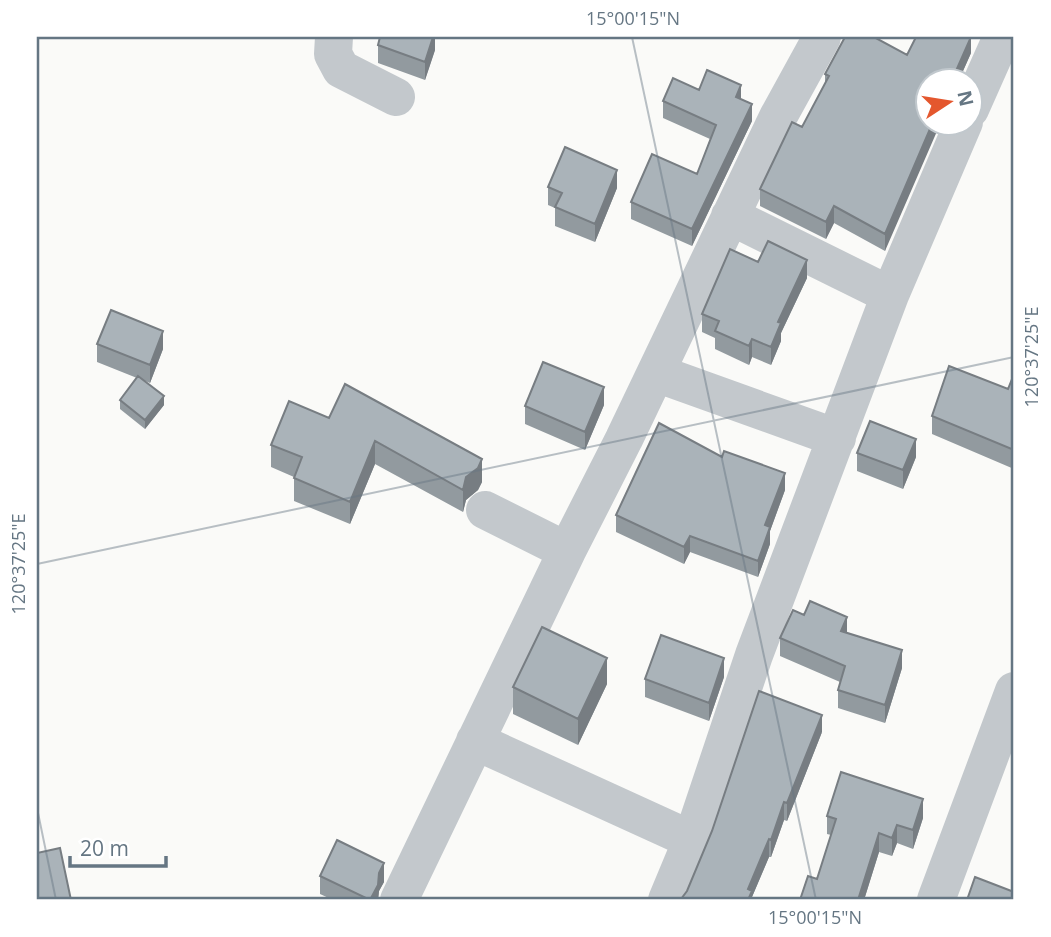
<svg xmlns="http://www.w3.org/2000/svg" width="1051" height="937" font-family="'Open Sans',sans-serif">
<style>
.lines{fill:none;stroke-linecap:round;stroke-linejoin:round}
.minor{stroke:#c3c8cc;stroke-width:38}
.wall{fill:#929a9f}
.shaded-wall{fill:#777d82}
.building{fill:#aab3b9;stroke:#777d82;stroke-width:2}
.ticks{fill:none;stroke:#657683;stroke-width:2;stroke-opacity:0.45}
.neatline{fill:none;stroke:#657683;stroke-width:2.5}
.ticks-label{font-size:18px;text-anchor:middle;fill:#657683}
</style>
<rect width="100%" height="100%" fill="#fafaf8"/>
<g class="lines">
<path class="minor" d="M334 37 333 54 341 69 396 97
M970 109 1002 37
M730 216 890 295
M656 373 837 438
M485 510 567 551
M475 741 692 840
M399 900 567 551 624 439 778 117 822 37
M667 900 692 840 754 655 890 295 964 122
M936 900 1014 691"/>
</g>
<path class="wall" d="M435 37V50L425 80 378 63V45Z
M971 53 959 80H928L885 251 834 223 826 239 760 206V189L802 127 825 84V74L907 55Z
M699 90 741 99 752 121 692 246 631 219V202L697 174 710 139 663 118V101Z
M548 187 617 188 595 242 555 226V208L548 205Z
M758 262 807 278 781 333V341L771 365 752 357 749 365 715 349V338L702 332V314Z
M97 344 163 349 150 383 143 380 164 405 145 429 120 409V400L137 378 97 362Z
M1014 374V469L932 434V416L1008 389Z
M289 401 482 482 478 490 466 500 463 512 375 464 350 524 294 501V477L271 467V445Z
M604 405 585 450 525 424V406Z
M857 453 916 457 903 489 857 471Z
M785 490 770 531V544L758 577 690 552 684 564 616 532V515Z
M847 633 902 668 885 723 838 708V690L840 682 780 656V638Z
M724 677 709 721 645 697V679Z
M607 684 578 745 513 714V687Z
M822 732 787 821 784 820 771 857H769L752 897V900L681 899Z
M827 816 923 818 913 849 897 843 892 856 879 852 864 900H800L817 879 831 835 827 834Z
M320 876 384 882 379 891 378 900H333L320 894Z"/>
<path class="shaded-wall" d="M433 37H435V50L425 80V62Z
M971 37V53L959 80H952Z
M741 85V102L736 97Z
M752 104V121L692 246V229Z
M933 122H941L885 251V234Z
M617 170V188L595 242V224Z
M834 206V223L826 239V222Z
M807 260V278L781 333V341L771 365V347L778 322Z
M163 331V349L150 383V365Z
M752 339V357L749 365V346Z
M604 387V405L585 450V432Z
M164 396V405L145 429V420Z
M916 439V457L903 489V470Z
M375 441V464L350 524V502Z
M482 459V482L478 490 466 500 463 512V490L466 477Z
M785 473V490L770 531V544L758 577V561L765 525Z
M690 536V552L684 564V547Z
M847 617V635L841 631Z
M902 650V668L885 723V705Z
M607 658V684L578 745V719Z
M724 658V677L709 721V703Z
M822 715V732L787 821V803Z
M923 799V818L913 849V830Z
M784 802V820L771 857V840Z
M897 825V843L892 856V838Z
M879 833V852L864 900H858Z
M769 839V857L752 897V900H748V889Z
M384 863V882L379 891 378 900H370L379 873Z"/>
<path class="building" d="M380 37H433L425 62 378 45Z
M845 37H874L907 55 916 37H971L952 80H928V122H933L885 234 834 206 826 222 760 189 792 122 802 127 829 76 825 74Z
M707 70 741 85 736 97 752 104 692 229 631 202 652 154 697 174 716 125 663 101 673 78 699 90Z
M565 147 617 170 595 224 555 207 562 193 548 187Z
M768 241 807 260 778 322 781 323 771 347 752 339 749 346 715 331 719 321 702 314 730 249 758 262Z
M111 310 163 331 150 365 97 344Z
M543 362 604 387 585 432 525 406Z
M949 366 1008 389 1014 374V450L932 416Z
M138 376 164 396 145 420 120 400Z
M345 384 482 459 478 468 466 477 463 490 375 441 350 502 294 478 302 457 271 445 289 401 329 418Z
M870 421 916 439 903 470 857 453Z
M659 423 722 457 724 451 785 473 765 525 770 527 758 561 690 536 684 547 616 515Z
M810 601 847 617 841 631 902 650 885 705 838 690 845 666 780 638 793 610 804 615Z
M542 627 607 658 578 719 513 687Z
M661 635 724 658 709 703 645 679Z
M759 691 822 715 787 803 784 802 771 840 769 839 748 889 752 891 748 900H679L681 899 687 891 712 831Z
M841 772 923 799 913 830 897 825 892 838 879 833 858 900H800L808 876 817 879 836 819 827 816Z
M337 840 384 863 379 873 378 885 370 900 320 876Z
M60 848 71 900H37V853Z
M975 877 1014 892V900H967Z"/>
<path class="ticks" d="M632 37 816 900M37 564 1014 357M37 808 56 900"/>
<rect width="1051" height="937" fill="none" stroke="#ffffff" stroke-width="77"/>
<g transform="translate(949 102) rotate(78)"><circle r="33" fill="#ffffff" stroke="#c1c8cd" stroke-width="2"/>
<path d="M0-5L12 26L0 18L-12 26Z" fill="#e4572e"/>
<text y="-10" font-size="19" font-weight="bold" text-anchor="middle" fill="#657683">N</text>
</g>
<path d="M70 856v10h96v-10" fill="none" stroke="#657683" stroke-width="3.5"/>
<text x="80" y="856" font-size="21" fill="#657683" stroke="#ffffff" stroke-width="5" paint-order="stroke">20 m</text>
<rect x="38" y="38" width="974" height="860" class="neatline"/>
<g class="ticks-label">
<text x="633" y="25">15°00'15"N</text>
<text transform="translate(1032 357) rotate(-90)" y="6">120°37'25"E</text>
<text transform="translate(19 564) rotate(-90)" y="6">120°37'25"E</text>
<text x="815" y="924">15°00'15"N</text>
</g>
</svg>
